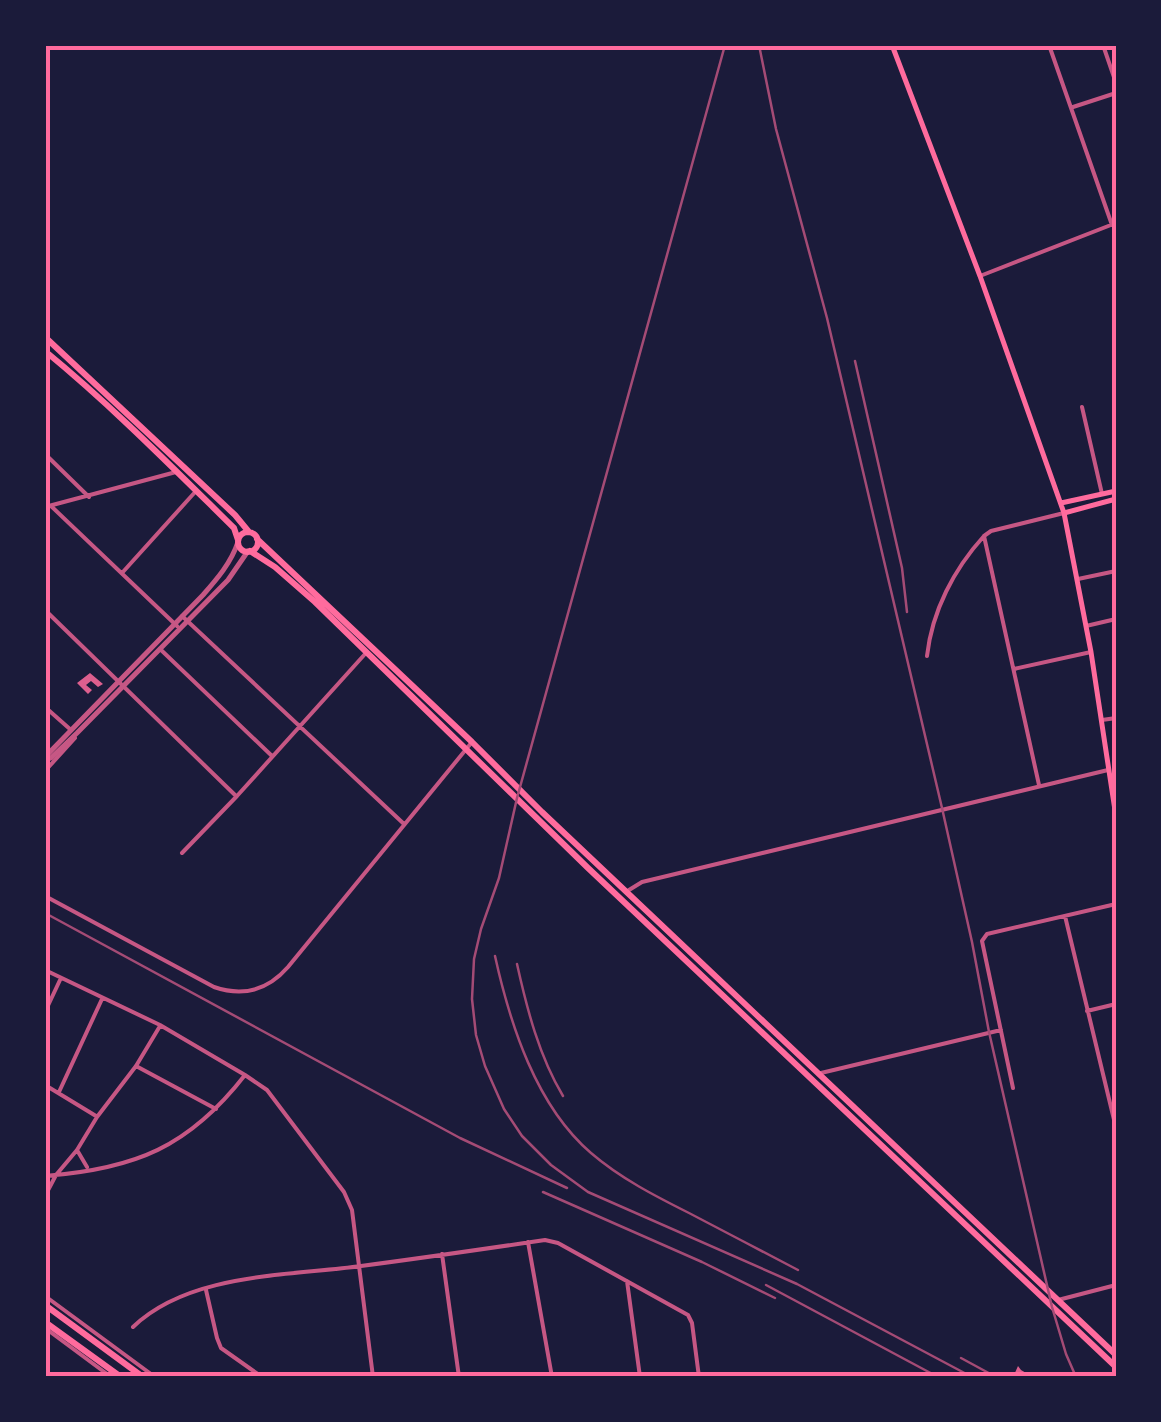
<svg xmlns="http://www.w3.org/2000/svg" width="1161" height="1422" font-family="'Exo 2',sans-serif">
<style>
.building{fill:#dd5f8e}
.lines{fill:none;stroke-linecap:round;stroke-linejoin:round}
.minor{stroke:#c65784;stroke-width:4}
.tertiary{stroke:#c65784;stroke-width:5}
.secondary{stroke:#ff6b9d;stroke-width:5}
.primary{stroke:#ff6b9d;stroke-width:6}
.trunk{stroke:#ff6b9d;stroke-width:6}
.rail{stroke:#a44b75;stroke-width:2.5}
.neatline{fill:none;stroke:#ff6b9d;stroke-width:4}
</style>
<rect width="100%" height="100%" fill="#1b1b3a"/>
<path class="building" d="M90 673 103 684 98 687 91 681 86 685 92 690 88 694 77 683Z
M1018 1366 1021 1370 1033 1377 1014 1375Z"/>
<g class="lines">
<path class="minor" d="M1049 45 1112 225
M1103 45 1116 83
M1073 107 1116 93
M980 276 1116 223
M1082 407 1102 494
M45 454 89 497
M51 506 177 626
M45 507 176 472
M984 536 1039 785
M122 573 196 491
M1078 579 1116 571
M45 610 235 795
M182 616 404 824
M1086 626 1116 619
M160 649 272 756
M927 656C932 611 954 569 984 536L991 531 1064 513
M1014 669 1091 652
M45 707 71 730
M1102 720 1116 718
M45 771 75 738
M182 853 237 796 365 654
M629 890 642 882 1108 770
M45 896 214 987C243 997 268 990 288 967L472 742
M1065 916 1116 1128
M45 970 160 1025 245 1075 267 1090 344 1192 352 1210 373 1377
M1087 1011 1116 1004
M45 1012 60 980
M136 1066 216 1109
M821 1073 1001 1030
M45 1085 96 1116
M1013 1088 982 941 987 934 1116 904
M59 1092 102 999
M77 1150 87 1167
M45 1176C135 1169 189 1147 245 1075
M45 1196 56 1175 77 1150 97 1117 136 1066 160 1026
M528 1242 552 1377
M442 1254 459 1377
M627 1281 640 1377
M206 1290 217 1338 221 1348 262 1377
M45 1296 155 1377
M1058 1300 1116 1285
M133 1327C189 1273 288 1276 361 1266 422 1258 484 1249 545 1240L558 1243 688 1315 692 1323 699 1377
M45 1328 111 1377"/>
<path class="tertiary" d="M45 757 203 595C217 579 231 563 238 542
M45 760 51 758 77 733 228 580 248 551"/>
<path class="secondary" d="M892 45 980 276 1064 513 1091 652 1116 817
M1061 503 1116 491
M1064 513 1116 499"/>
<path class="primary" d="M45 337 235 515 249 532
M45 351C112 406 172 467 234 528L238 540
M238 542a10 10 0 1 1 20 0a10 10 0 1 1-20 0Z
M257 539 472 742 542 812 1116 1355
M250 551 275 567 315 602 588 868 1116 1367"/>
<path class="trunk" d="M45 1305 143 1377
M45 1322 121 1377"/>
<path class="rail" d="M725 45 517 798 499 878 481 929 474 959 472 999 476 1035 485 1066 504 1109 522 1136 551 1165 588 1192 797 1284 972 1377
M759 45 776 129 827 318 942 808 972 942 989 1032 1052 1307 1066 1354 1076 1377
M855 361 902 568 907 612
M45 913 460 1138 567 1188
M495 956C510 1024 536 1106 591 1153 620 1178 655 1196 689 1213 725 1232 762 1251 798 1270
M517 964C527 1009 539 1056 563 1096
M543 1192 702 1262 775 1298
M766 1285 938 1377
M961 1358 996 1377"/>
</g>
<rect width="1161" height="1422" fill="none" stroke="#1b1b3a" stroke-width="95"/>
<rect x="48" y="48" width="1066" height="1326" class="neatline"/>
</svg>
